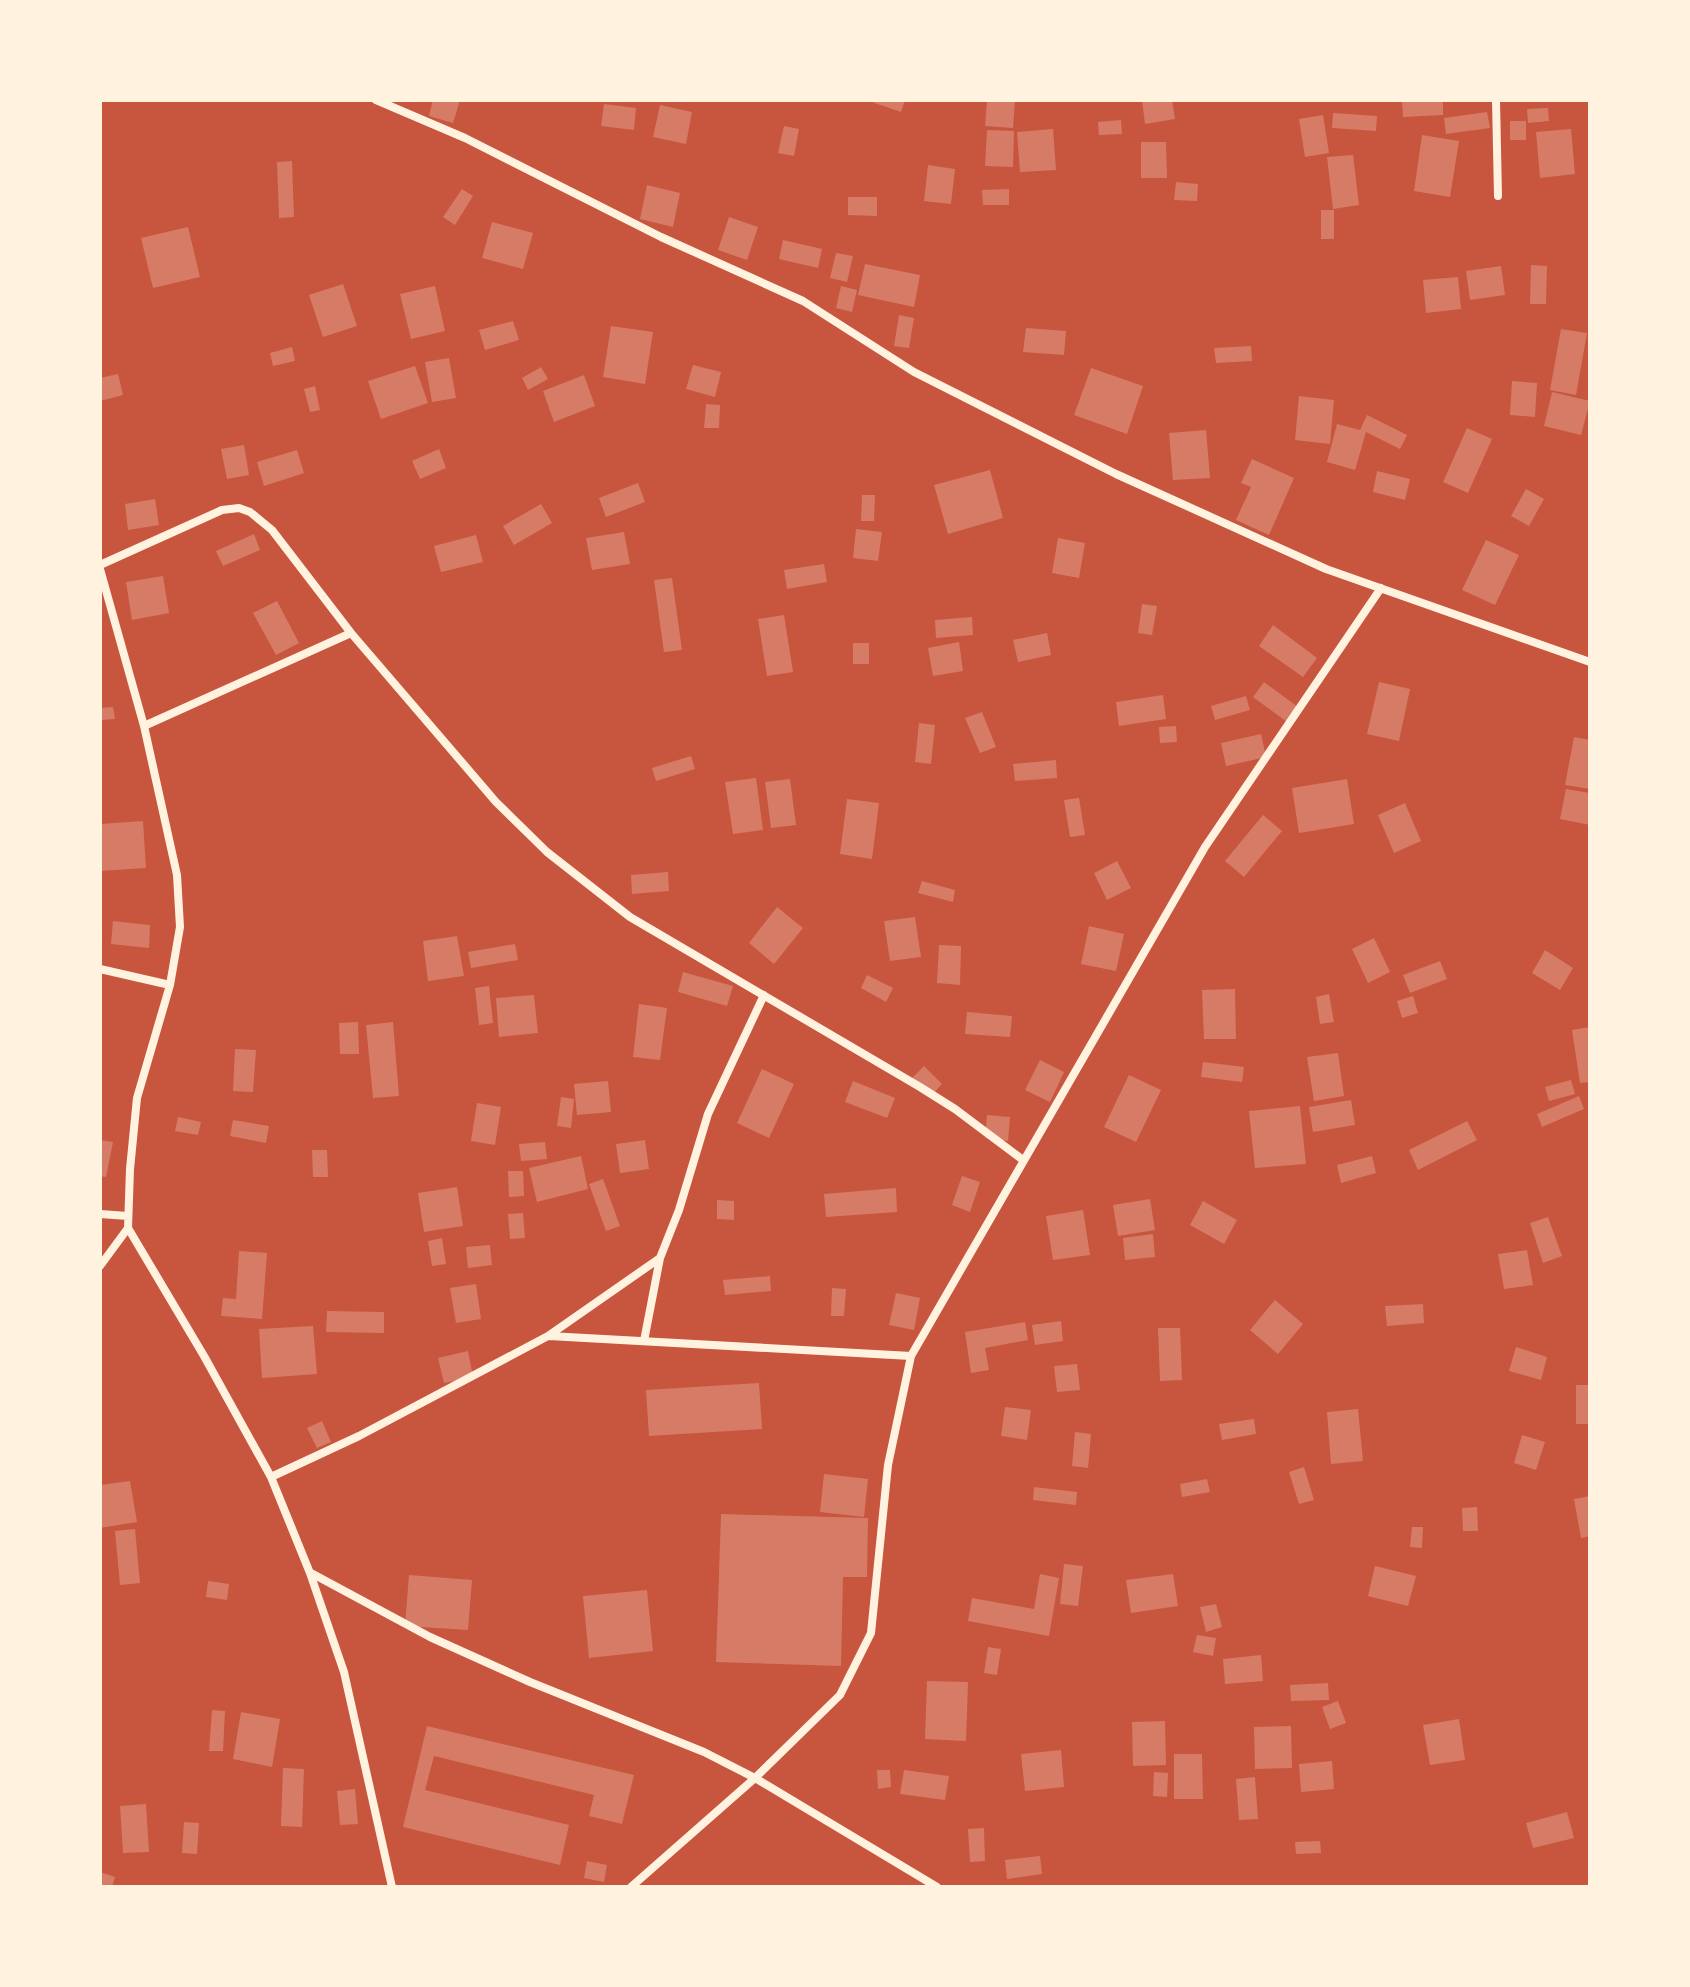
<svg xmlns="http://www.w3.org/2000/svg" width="1690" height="1987" font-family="Inter,sans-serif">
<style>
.building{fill:#d67c66}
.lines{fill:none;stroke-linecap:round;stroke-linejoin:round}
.minor{stroke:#fff3e0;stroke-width:8}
</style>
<rect width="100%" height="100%" fill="#c8553d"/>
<path class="building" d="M433 100H460L453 123 429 116Z
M866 100H905L901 112Z
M987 100H1015L1013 128 985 126Z
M1142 100H1172L1175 119 1145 124Z
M1402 100H1443V115L1403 117Z
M604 104 636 108 634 130 601 126Z
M660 105 692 112 686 144 653 137Z
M1548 108 1549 121 1528 123 1527 109Z
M1487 112 1490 128 1446 134 1444 118Z
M1333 113 1377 116 1376 131 1332 128Z
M1323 115 1329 153 1305 157 1299 119Z
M1121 120 1122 134 1099 135 1098 122Z
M1510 121H1526V140H1510Z
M784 126 799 129 794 156 778 153Z
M1053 129 1056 170 1020 172 1017 132Z
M1571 129 1575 174 1540 178 1536 132Z
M987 130 1014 131 1013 167 985 166Z
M1422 135 1459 141 1450 197 1414 191Z
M1141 142H1166L1167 178H1141Z
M1353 155 1359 205 1333 209 1327 157Z
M292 161 294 217 279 218 277 162Z
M928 165 955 169 951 204 924 201Z
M1176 182 1198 184 1197 201 1174 200Z
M647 185 680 193 673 227 640 219Z
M462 189 473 196 455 225 443 217Z
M1009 189V205H983L982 190Z
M848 197H877V216L848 215Z
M1321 210H1334V239H1321Z
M729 217 758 227 747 260 718 250Z
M492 222 533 233 523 269 482 258Z
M188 227 200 277 153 288 141 238Z
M783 240 822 249 818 268 779 259Z
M836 253 853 256 847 282 830 278Z
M865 264 920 275 914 307 858 295Z
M1531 265 1547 266 1546 304H1530Z
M1501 266 1505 295 1470 300 1466 271Z
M1458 277 1461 309 1426 313 1423 280Z
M343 284 357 326 323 337 309 295Z
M435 286 445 331 411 339 400 294Z
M841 286 857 290 852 312 836 308Z
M899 315 914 318 909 348 894 346Z
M513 321 519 340 485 350 479 330Z
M611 326 653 332 645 384 603 377Z
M1026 328 1066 331 1064 355 1023 352Z
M1561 329 1587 333 1576 395 1550 390Z
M1251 346 1252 361 1216 363 1214 348Z
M292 347 295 361 273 366 270 353Z
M449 358 456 398 432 402 425 362Z
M693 365 721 372 715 397 686 389Z
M415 366 428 403 381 419 368 381Z
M541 367 548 379 528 390 522 378Z
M1091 368 1143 386 1127 434 1074 415Z
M118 374 123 395 100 401V378Z
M584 375 595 406 554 422 543 391Z
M1512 381 1537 383 1535 417 1510 415Z
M315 386 320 410 310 412 304 389Z
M1552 392 1590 401 1581 435 1544 426Z
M1299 396 1334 400 1330 444 1295 440Z
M706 404 720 405 719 428H704Z
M1367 415 1407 435 1400 449 1366 432 1355 470 1327 462 1337 424 1360 430Z
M1467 428 1492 439 1468 493 1443 482Z
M1206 430 1210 478 1173 480 1169 433Z
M244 445 249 475 227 479 221 449Z
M439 449 446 468 420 479 412 461Z
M297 450 304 473 264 486 257 462Z
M1252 459 1294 478 1269 535 1236 520 1251 487 1241 483Z
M990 470 1003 518 948 534 934 485Z
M1377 471 1410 479 1405 500 1373 492Z
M638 483 645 502 606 517 599 498Z
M1526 489 1544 499 1529 526 1511 516Z
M862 495H875L874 521H861Z
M155 499 159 525 128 530 125 504Z
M541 504 552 523 514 545 503 526Z
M856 529 882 532 878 561 853 558Z
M624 532 630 564 592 570 586 538Z
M254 534 260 550 223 566 216 551Z
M476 535 483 562 441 572 434 546Z
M1058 538 1085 543 1079 578 1052 573Z
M1486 540 1519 555 1495 605 1462 590Z
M824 564 827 582 787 589 784 570Z
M163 576 169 613 132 620 126 582Z
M672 578 682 650 664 652 654 580Z
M277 601 299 643 276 655 253 613Z
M1142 604 1157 606 1152 635 1138 633Z
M784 615 793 672 767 676 758 619Z
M972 617 973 635 936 638 935 620Z
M1273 625 1317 658 1303 677 1259 646Z
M1047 633 1051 655 1018 662 1013 640Z
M959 642 963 671 933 676 928 648Z
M853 643H869V664H853Z
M1264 682 1298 707 1287 722 1253 697Z
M1379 682 1410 689 1399 741 1367 734Z
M1163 695 1166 719 1119 726 1116 702Z
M1246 696 1250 710 1215 720 1211 706Z
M113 707 115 719 100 720V708Z
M982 712 996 747 980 753 965 718Z
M919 723 935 725 931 764 915 762Z
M1176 726 1177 742 1160 743 1159 727Z
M1261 734 1266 757 1226 766 1221 743Z
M1574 737 1590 740V789L1565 785Z
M691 756 695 769 656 781 652 768Z
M1056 760 1057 778 1015 781 1013 764Z
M756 778 763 830 733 834 725 782Z
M790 779 796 825 771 828 765 782Z
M1347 779 1354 824 1299 833 1292 788Z
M1566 789 1590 793V825L1560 819Z
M1079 798 1085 835 1070 837 1064 800Z
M847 799 879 803 872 859 840 854Z
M1405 803 1421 841 1394 853 1378 815Z
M1263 815 1282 831 1244 877 1225 861Z
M143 821 146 868 100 871V824Z
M1117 861 1131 888 1107 900 1094 873Z
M668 872 669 891 632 894 631 875Z
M922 881 955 890 953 902 918 893Z
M777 907 803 928 774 964 749 943Z
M915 917 921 957 890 961 884 921Z
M113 921 150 925 149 948 111 944Z
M1089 926 1124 934 1116 971 1081 964Z
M457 936 464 976 428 981 423 941Z
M1374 938 1390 972 1368 983 1352 949Z
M515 944 518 960 471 968 468 952Z
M939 945 961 946 960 985 937 983Z
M1545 950 1573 968 1560 990 1532 973Z
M1440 961 1447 979 1410 993 1403 975Z
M683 972 733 986 727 1006 678 992Z
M867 975 893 988 886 1002 861 988Z
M489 986 493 1023 479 1025 475 988Z
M1235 989 1236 1039H1204L1202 990Z
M1329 994 1334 1022 1320 1024 1316 997Z
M534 995 538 1033 499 1037 496 998Z
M1413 996 1418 1013 1402 1018 1397 1001Z
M639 1004 667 1008 660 1060 633 1057Z
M967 1012 1012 1016 1010 1037 965 1034Z
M358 1022 359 1054H340L339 1023Z
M393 1022 399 1096 373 1098 366 1025Z
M1590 1027V1082L1580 1083 1572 1030Z
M235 1049 256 1050 253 1092 233 1091Z
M1338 1053 1344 1096 1314 1101 1307 1057Z
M1040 1060 1064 1072 1050 1102 1025 1090Z
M1203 1062 1244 1067 1242 1082 1201 1077Z
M924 1066 942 1084 931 1096 912 1078Z
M762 1069 794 1084 769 1138 737 1123Z
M1129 1075 1161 1090 1136 1142 1104 1127Z
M1571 1080 1575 1094 1549 1101 1545 1087Z
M608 1081 611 1112 577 1115 574 1084Z
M853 1081 895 1098 887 1118 845 1102Z
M1579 1096 1584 1109 1542 1127 1537 1114Z
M561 1097 574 1099 571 1128 557 1126Z
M1351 1100 1355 1125 1313 1132 1309 1107Z
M477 1103 501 1107 495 1145 471 1141Z
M1300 1106 1306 1164 1255 1168 1249 1111Z
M987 1115 1010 1117 1008 1141 985 1138Z
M178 1117 201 1122 198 1135 175 1131Z
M233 1120 269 1126 266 1143 230 1136Z
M1467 1121 1477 1140 1418 1170 1409 1150Z
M100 1140 113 1142 106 1177 100 1176Z
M645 1140 649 1169 620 1173 616 1144Z
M545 1142 547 1159 521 1161 519 1144Z
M312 1150H327L328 1177H313Z
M581 1156 588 1189 537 1202 529 1168Z
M1372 1156 1376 1173 1341 1183 1337 1165Z
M508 1171H523L524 1196 509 1197Z
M962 1176 980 1182 970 1212 952 1205Z
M603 1179 620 1226 606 1231 589 1184Z
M457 1187 463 1226 424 1232 418 1193Z
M896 1188 897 1212 826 1217 824 1194Z
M1150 1199 1155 1230 1118 1236 1113 1205Z
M717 1200 734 1201V1220L717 1219Z
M1203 1201 1237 1220 1224 1244 1190 1225Z
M1083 1210 1090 1255 1053 1260 1046 1216Z
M523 1213 525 1238 510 1239 508 1214Z
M1548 1217 1562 1256 1543 1263 1530 1223Z
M1153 1234 1155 1257 1125 1260 1123 1238Z
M442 1238 446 1264 432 1266 428 1241Z
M490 1245 492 1265 468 1268 466 1247Z
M1527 1250 1533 1285 1504 1289 1498 1254Z
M239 1251 267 1253 262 1319 221 1316 223 1298 236 1299Z
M770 1276 771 1291 725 1295 723 1280Z
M476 1284 481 1319 456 1323 450 1288Z
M832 1288 846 1289 844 1316H831Z
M896 1293 920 1298 914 1330 889 1325Z
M1275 1300 1303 1324 1278 1354 1250 1330Z
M1423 1304 1424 1323 1387 1326 1385 1306Z
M327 1311 384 1312V1333L326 1332Z
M1061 1321 1063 1341 1035 1345 1032 1325Z
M1025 1322 1028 1340 985 1348 989 1370 971 1373 965 1332Z
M313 1326 317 1374 262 1378 259 1329Z
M1158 1328H1180L1182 1380 1160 1381Z
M1516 1347 1547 1357 1541 1380 1509 1371Z
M468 1351 473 1377 444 1383 438 1358Z
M1077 1364 1080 1390 1057 1392 1054 1366Z
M759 1383 762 1429 649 1436 646 1390Z
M1576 1385H1590V1424H1576Z
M1005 1407 1031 1410 1027 1440 1001 1436Z
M1358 1409 1363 1461 1331 1464 1327 1412Z
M1254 1419 1256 1434 1222 1440 1219 1424Z
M322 1421 331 1442 317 1448 307 1428Z
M1075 1432 1091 1434 1088 1468 1072 1466Z
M1522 1435 1545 1442 1536 1470 1514 1463Z
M1304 1467 1314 1500 1299 1504 1289 1472Z
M824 1474 868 1479 864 1517 820 1512Z
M1207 1479 1210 1492 1182 1497 1180 1484Z
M130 1481 137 1522 100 1528V1485Z
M1034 1487 1077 1492 1076 1505 1033 1500Z
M1590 1496V1536L1581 1538 1574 1499Z
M1477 1507 1478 1531H1463L1462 1508Z
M721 1514 868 1518 867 1577H843L841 1666 716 1662Z
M1412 1527H1423L1422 1548 1410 1547Z
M135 1529 140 1583 120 1585 115 1531Z
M1064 1564 1083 1566 1078 1606 1060 1604Z
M1375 1566 1416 1576 1408 1606 1368 1596Z
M1040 1574 1059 1578 1049 1636 968 1621 972 1598 1034 1609Z
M1173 1574 1178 1606 1131 1613 1126 1580Z
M409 1575 472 1580 468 1630 405 1626Z
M208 1581 229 1584 227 1600 206 1597Z
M647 1590 653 1651 589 1658 583 1596Z
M1216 1604 1222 1627 1206 1632 1200 1607Z
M1197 1635 1216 1638 1213 1656 1193 1652Z
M988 1647 1001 1649 997 1675 984 1673Z
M1261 1655 1263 1681 1225 1684 1223 1659Z
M927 1681 968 1682 966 1741 925 1739Z
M1328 1683 1329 1700 1291 1701 1290 1685Z
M1338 1701 1346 1723 1330 1729 1322 1707Z
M212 1710 225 1711 223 1751H209Z
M241 1712 280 1719 272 1767 233 1759Z
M1459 1719 1465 1760 1430 1765 1423 1725Z
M1165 1721 1166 1765 1133 1766 1132 1722Z
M427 1726 634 1775 622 1824 589 1816 594 1795 434 1756 425 1790 569 1825 560 1865 403 1827Z
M1291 1726 1292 1768 1255 1769 1254 1727Z
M1061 1750 1064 1787 1025 1791 1021 1754Z
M1174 1754H1202L1203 1799H1174Z
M1332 1761 1334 1789 1301 1792 1299 1764Z
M283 1768 304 1769 302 1827 281 1826Z
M877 1770H890L891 1787 878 1789Z
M904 1770 949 1776 945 1800 900 1794Z
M1154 1772 1168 1773 1167 1797 1153 1796Z
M1255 1777 1258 1819 1239 1820 1236 1779Z
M355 1789 358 1824 340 1825 337 1791Z
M146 1804 149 1852 123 1853 120 1806Z
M1567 1812 1574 1838 1533 1848 1526 1823Z
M184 1822 199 1823 197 1854 182 1853Z
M984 1828 985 1861 970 1862 968 1829Z
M1320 1841 1321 1853 1296 1854 1295 1842Z
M1040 1856 1042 1874 1007 1879 1005 1860Z
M587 1861 607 1865 604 1882 584 1878Z
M100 1872 115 1877 112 1887H100Z"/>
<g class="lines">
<path class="minor" d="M376 100 465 138 661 237 803 301 914 372 1116 474 1326 569 1590 662
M1496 100 1498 196
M100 565 222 510 239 508 250 512 272 530 351 633 496 802 547 852 630 917 920 1087 955 1109 1023 1160
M100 569 144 726 177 875 180 927 170 985 137 1098 130 1169 128 1228 204 1356 271 1477 310 1573 344 1672 392 1887
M144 726 351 633
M100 969 170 985
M100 1214 128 1216
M100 1266 128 1228
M549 1336 911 1356
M644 1341 660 1258
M271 1477 359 1436 548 1336 660 1258 679 1210 708 1114 764 995
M311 1573 430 1637 530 1682 704 1752 755 1778 937 1887
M631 1887 755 1778 840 1695 871 1633 888 1465 911 1356 1205 847 1381 588"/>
</g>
<rect width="1690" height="1987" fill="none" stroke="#fff3e0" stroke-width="204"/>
</svg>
